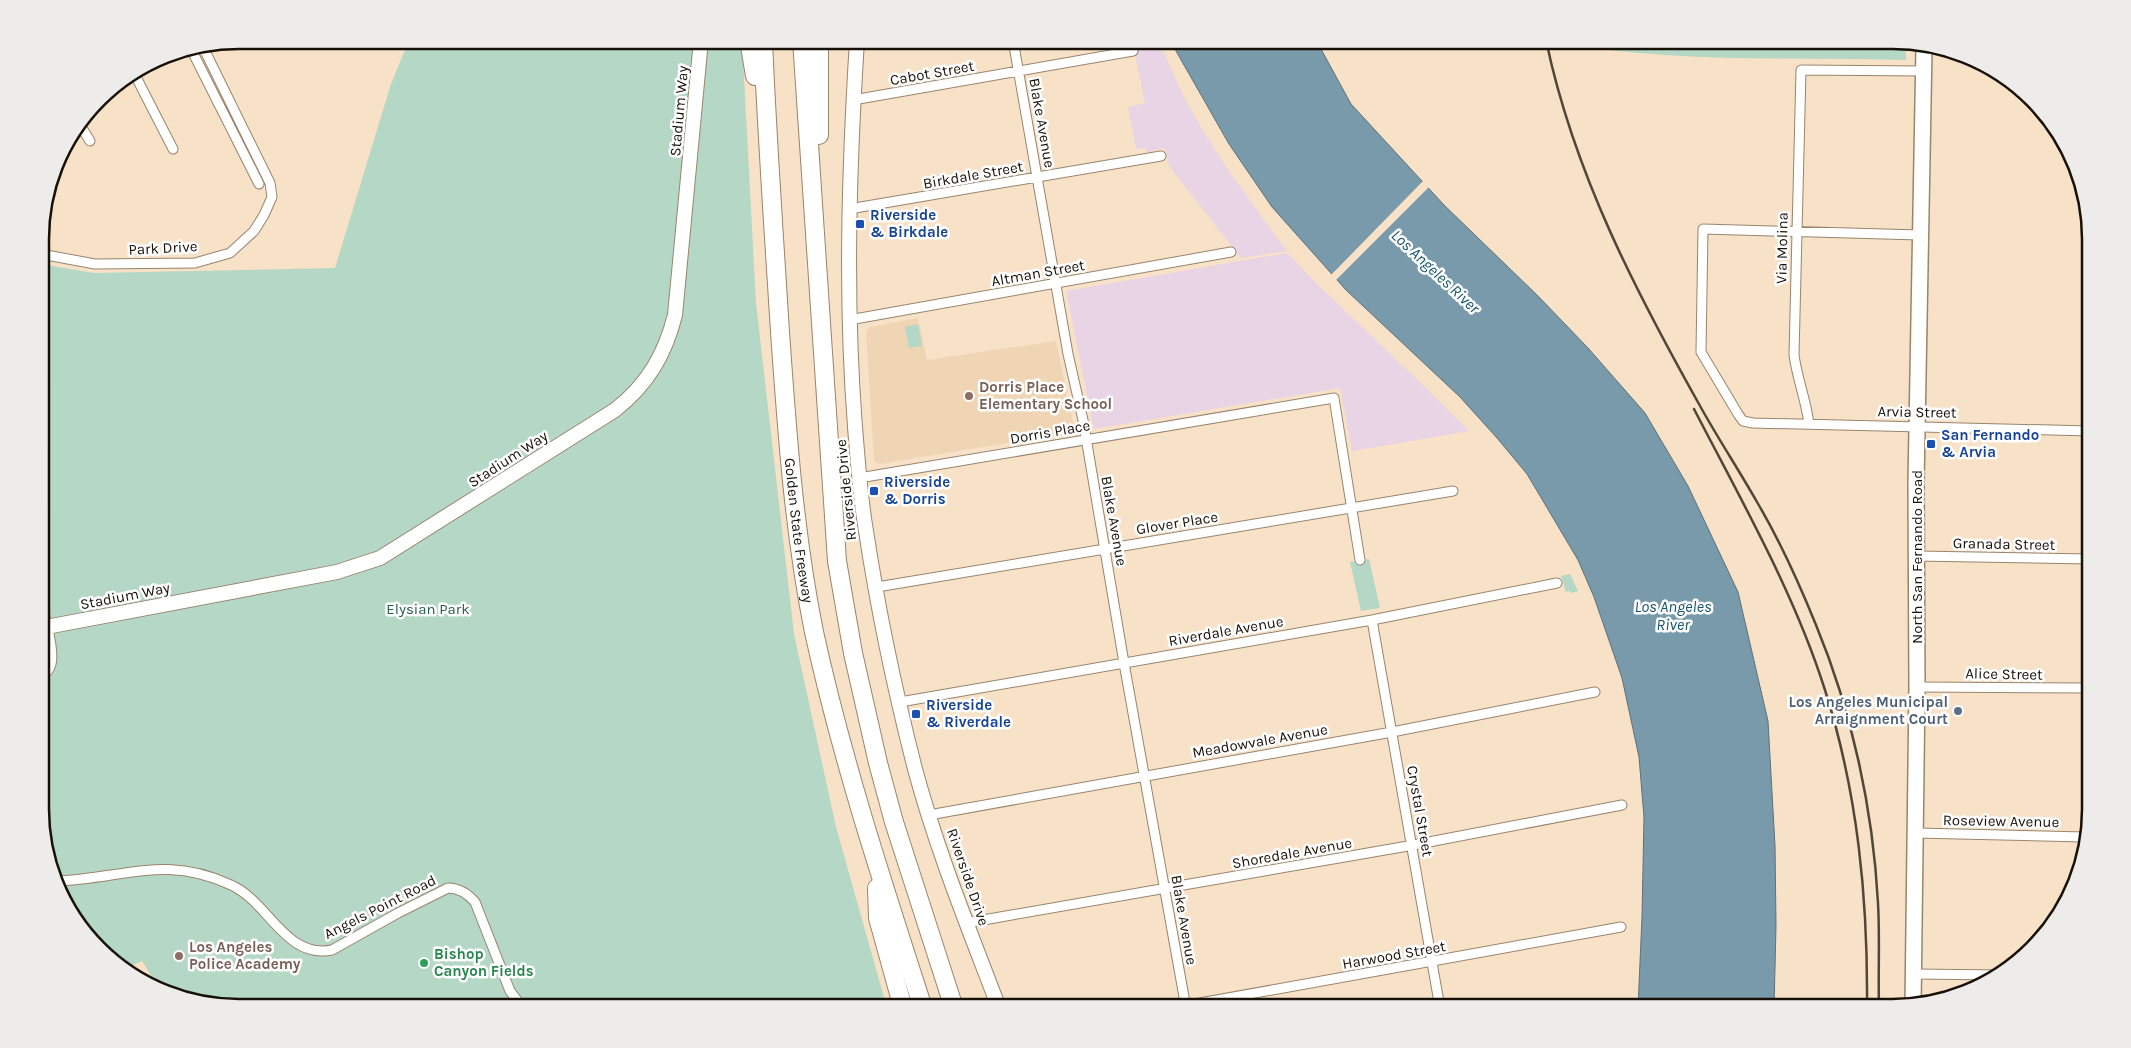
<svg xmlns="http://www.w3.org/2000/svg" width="2131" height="1048" font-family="Karla,sans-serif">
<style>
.industrial{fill:#e8d4e4}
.built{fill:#efd5b4}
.green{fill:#b5d7c5}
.water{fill:#799aab;stroke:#5c717a}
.pier{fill:#f7e1c7}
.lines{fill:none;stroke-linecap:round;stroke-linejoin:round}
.street-casing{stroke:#99856d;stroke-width:11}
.secondary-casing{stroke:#99856d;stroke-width:16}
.primary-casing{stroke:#99856d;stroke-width:18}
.highway-casing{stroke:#99856d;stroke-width:20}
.street{stroke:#fff;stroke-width:9}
.secondary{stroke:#fff;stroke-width:14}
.primary{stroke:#fff;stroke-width:15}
.highway{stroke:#fff;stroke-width:18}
.rail{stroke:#514638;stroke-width:2.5}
.transit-dot{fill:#1a4fb4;stroke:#fff;stroke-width:2}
.education-dot{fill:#8d6e63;stroke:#fff;stroke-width:2}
.service-dot{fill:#5c6f8a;stroke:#fff;stroke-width:2}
.leisure-dot{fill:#2e9e5b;stroke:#fff;stroke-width:2}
.labels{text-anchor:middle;stroke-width:5;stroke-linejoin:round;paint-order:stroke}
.street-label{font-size:15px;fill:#181107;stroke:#fff}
.transit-label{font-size:15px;font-weight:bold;fill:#164399;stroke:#fff;text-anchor:start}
.education-label{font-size:15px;font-weight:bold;fill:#785e54;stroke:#fff;text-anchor:start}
.park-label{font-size:15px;fill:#266047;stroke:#fff}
.service-label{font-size:15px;font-weight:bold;fill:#4e5e75;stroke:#fff;text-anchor:end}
.leisure-label{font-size:15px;font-weight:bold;fill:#27864d;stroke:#fff;text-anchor:start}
.water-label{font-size:16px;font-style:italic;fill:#14546d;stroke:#fff}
.rim{fill:none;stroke:#181107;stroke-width:2.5}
</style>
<rect width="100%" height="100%" fill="#f7e1c7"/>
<path class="industrial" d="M1101 40H1158L1184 97 1207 137 1230 173 1287 251 1241 258 1169 166 1165 148 1147 152 1146 148 1136 149 1128 107 1145 103 1132 40 1102 46Z
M1287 253 1317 284 1426 388 1469 431 1352 451 1340 388 1094 429 1066 291Z"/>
<path class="built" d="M918 318 927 360 1056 341 1075 432 879 464 874 461 866 332 870 327Z"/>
<path class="green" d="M409 40H742L756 303 794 634 836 827 887 1008H239L160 990 142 961 127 968 81 930 55 885 42 835 41 264 94 273 335 268 391 84Z
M1559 40H1892L1905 43 1906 60C1791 57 1674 63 1560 43Z
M918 324 922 346 909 348 905 327Z
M1369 559 1380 608 1361 611 1350 562Z
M1570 574 1578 591 1571 593 1570 591 1566 592 1561 576Z"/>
<path class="water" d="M1172 40H1316L1351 104 1444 205 1538 296 1588 348 1645 413 1688 486 1738 592 1768 721 1775 846 1776 926 1774 1008H1638L1642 917 1644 817 1639 757 1622 678 1594 597 1578 560 1527 474 1497 438 1460 397 1346 290 1272 207 1229 144 1176 51Z"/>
<path class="pier" d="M1424 180 1430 186 1335 281 1330 276Z"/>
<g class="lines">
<g class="street-casing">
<path id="street" d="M1013 40 1068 354 1083 420 1124 663 1186 1008
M191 49 259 184
M134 73 173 149
M853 100 1133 51
M80 125 90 141
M849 209 1161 156
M1920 235 1703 229 1701 352 1738 414 1743 421 1753 423 2090 431
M41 254 95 264 195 263 230 253 254 231 264 215 272 197 270 183 203 47
M849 320 1231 252
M1809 424C1806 400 1797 378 1794 355L1801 70 1923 71
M859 478 1334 398 1360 560
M1916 556 2090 559
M877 587 1453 491
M41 602C45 616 55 651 51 664 50 669 45 674 41 677
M1372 620 1440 1008
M1917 687 2091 688
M900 702 1372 620 1557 583
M929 815 1392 732 1595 692
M1916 833 2085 837
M54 881C121 880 163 853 231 885 269 902 285 959 332 950L398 913 448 888C459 888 467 893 475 902L510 991 523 1008
M966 923 1408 846 1622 805
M1914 974 2001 975
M1172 1008 1621 927"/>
</g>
<g class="secondary-casing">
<path id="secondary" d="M857 40C849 169 845 298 855 427 858 462 860 496 866 531 878 610 895 691 915 769 937 851 969 929 999 1008
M41 628 337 572 380 558 615 410C647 385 665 355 675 315L701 40"/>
</g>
<g class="primary-casing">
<path id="primary" d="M1913 1006 1917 687 1916 484 1924 47"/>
</g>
<g class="highway-casing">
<g id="highway">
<path d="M749 40 755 76"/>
<path id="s1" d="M763 40C767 137 774 235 780 332 787 432 794 533 814 632 842 760 883 884 923 1008"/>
<path d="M802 40 837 561 853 653 878 763 894 822 954 1008"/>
<path d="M819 135V40"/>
<path d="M877 888 878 918 903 1008"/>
</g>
</g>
<use href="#street" class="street"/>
<use href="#secondary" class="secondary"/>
<use href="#primary" class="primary"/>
<use href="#highway" class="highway"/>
<path class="rail" d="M1546 40C1574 174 1637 294 1704 413 1721 443 1740 472 1757 502 1780 541 1799 583 1816 625 1852 712 1873 809 1878 903 1880 938 1878 973 1879 1008
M1694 409C1741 500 1794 592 1825 690 1858 794 1868 899 1867 1008"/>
</g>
<g class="transit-dot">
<rect x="855" y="219" width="10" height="10" rx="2.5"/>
<rect x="1926" y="439" width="10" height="10" rx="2.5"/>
<rect x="869" y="486" width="10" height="10" rx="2.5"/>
<rect x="911" y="709" width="10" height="10" rx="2.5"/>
</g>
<g class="education-dot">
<circle cx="969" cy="396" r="5"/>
<circle cx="179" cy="956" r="5"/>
</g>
<circle class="service-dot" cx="1958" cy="711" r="5"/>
<circle class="leisure-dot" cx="424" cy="963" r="5"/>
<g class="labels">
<g class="street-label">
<text transform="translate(932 73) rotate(-10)" y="5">Cabot Street</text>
<text transform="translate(679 111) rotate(-85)" y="5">Stadium Way</text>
<text transform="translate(1042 123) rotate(80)" y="5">Blake Avenue</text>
<text transform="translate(973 175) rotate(-10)" y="5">Birkdale Street</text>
<text transform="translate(163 248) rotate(-3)" y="5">Park Drive</text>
<text transform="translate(1782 248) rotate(-89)" y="5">Via Molina</text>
<text transform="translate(1038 273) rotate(-10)" y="5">Altman Street</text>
<text transform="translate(1917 412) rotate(1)" y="5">Arvia Street</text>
<text transform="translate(1050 432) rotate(-10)" y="5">Dorris Place</text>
<text transform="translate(508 459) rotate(-33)" y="5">Stadium Way</text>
<text transform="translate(846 490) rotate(-96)" y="5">Riverside Drive</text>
<text transform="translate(1114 521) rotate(80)" y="5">Blake Avenue</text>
<text transform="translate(1177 523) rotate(-9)" y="5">Glover Place</text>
<text dy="5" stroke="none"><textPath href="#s1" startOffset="492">Golden State Freeway</textPath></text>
<text transform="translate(2004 544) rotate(1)" y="5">Granada Street</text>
<text transform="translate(1917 557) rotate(-90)" y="5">North San Fernando Road</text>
<text transform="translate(125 596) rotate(-11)" y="5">Stadium Way</text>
<text transform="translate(1226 631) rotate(-10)" y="5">Riverdale Avenue</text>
<text transform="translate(2004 674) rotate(1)" y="5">Alice Street</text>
<text transform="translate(1260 741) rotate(-10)" y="5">Meadowvale Avenue</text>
<text transform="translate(1420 811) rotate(80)" y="5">Crystal Street</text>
<text transform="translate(2001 821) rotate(1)" y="5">Roseview Avenue</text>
<text transform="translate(1292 853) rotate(-10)" y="5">Shoredale Avenue</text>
<text transform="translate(968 877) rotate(71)" y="5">Riverside Drive</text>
<text transform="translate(380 907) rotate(-27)" y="5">Angels Point Road</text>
<text transform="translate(1184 920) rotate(80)" y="5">Blake Avenue</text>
<text transform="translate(1394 955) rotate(-10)" y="5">Harwood Street</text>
</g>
<g class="transit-label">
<text x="870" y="220">Riverside<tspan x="870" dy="17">&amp; Birkdale</tspan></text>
<text x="1941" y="440">San Fernando<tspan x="1941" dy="17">&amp; Arvia</tspan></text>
<text x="884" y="487">Riverside<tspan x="884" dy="17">&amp; Dorris</tspan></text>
<text x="926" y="710">Riverside<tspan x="926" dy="17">&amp; Riverdale</tspan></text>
</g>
<g class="education-label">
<text x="979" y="392">Dorris Place<tspan x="979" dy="17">Elementary School</tspan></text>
<text x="189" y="952">Los Angeles<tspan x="189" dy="17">Police Academy</tspan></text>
</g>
<g class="park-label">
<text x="428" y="614">Elysian Park</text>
</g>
<g class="service-label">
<text x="1948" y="707">Los Angeles Municipal<tspan x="1948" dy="17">Arraignment Court</tspan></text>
</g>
<g class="leisure-label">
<text x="434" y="959">Bishop<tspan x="434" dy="17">Canyon Fields</tspan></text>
</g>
<g class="water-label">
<text transform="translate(1436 271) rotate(43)" y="6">Los Angeles River</text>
<text x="1673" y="612">Los Angeles<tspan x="1673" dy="18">River</tspan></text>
</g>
</g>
<path d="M0 0H2131V1048H0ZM239 49H1892A190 190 0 0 1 2082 239V809A190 190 0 0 1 1892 999H239A190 190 0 0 1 49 809V239A190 190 0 0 1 239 49Z" fill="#edeceb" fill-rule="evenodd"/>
<path class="rim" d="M239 49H1892A190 190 0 0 1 2082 239V809A190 190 0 0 1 1892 999H239A190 190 0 0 1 49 809V239A190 190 0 0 1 239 49Z"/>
</svg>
